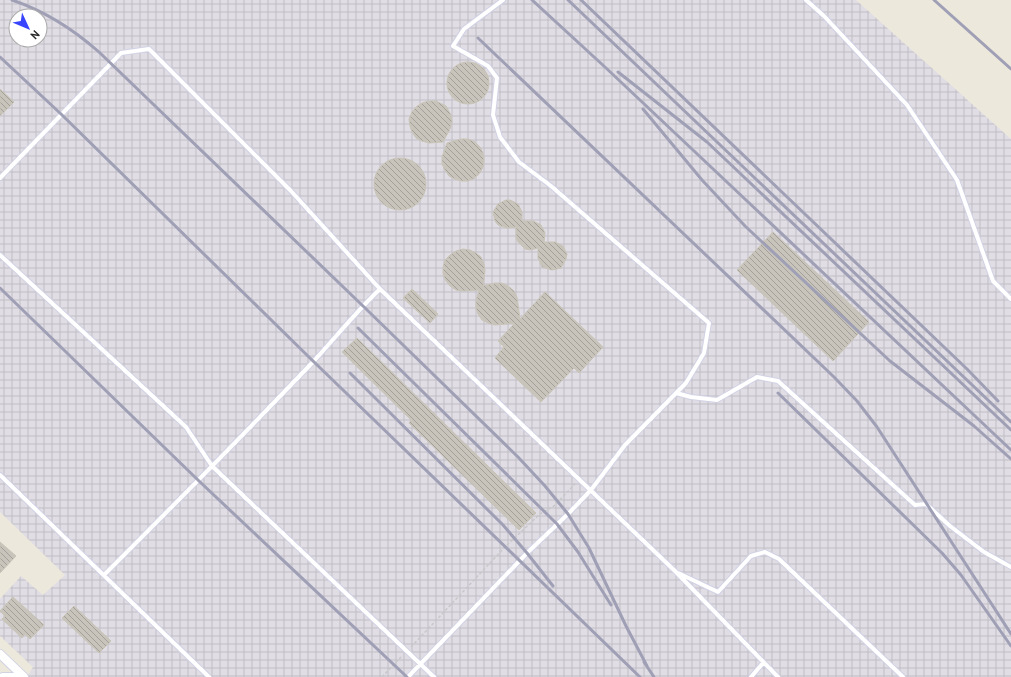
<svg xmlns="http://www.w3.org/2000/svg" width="1011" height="677" font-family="'PT Sans',sans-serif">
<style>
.industrial{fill:url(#industrial-grid);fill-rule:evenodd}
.building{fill:url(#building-back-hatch);stroke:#c8c4b6}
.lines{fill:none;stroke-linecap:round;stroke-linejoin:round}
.service-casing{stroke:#d1d2e4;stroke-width:6}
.minor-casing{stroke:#d1d2e4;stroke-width:10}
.path{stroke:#c8c8c8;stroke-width:1.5;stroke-dasharray:3 2;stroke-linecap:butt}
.service{stroke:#fff;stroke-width:4}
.minor{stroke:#fff;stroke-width:8}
.rail{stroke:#9f9fb5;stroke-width:3}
</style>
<defs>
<pattern id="industrial-grid" width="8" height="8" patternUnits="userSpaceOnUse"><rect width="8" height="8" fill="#e0dde5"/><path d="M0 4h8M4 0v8" fill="none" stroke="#c0bec5"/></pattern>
<pattern id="building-back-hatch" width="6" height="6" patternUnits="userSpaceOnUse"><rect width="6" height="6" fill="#c8c4bc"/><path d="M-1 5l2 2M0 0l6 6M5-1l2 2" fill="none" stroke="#a39f99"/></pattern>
</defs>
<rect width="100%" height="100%" fill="#ede8dc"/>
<path class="industrial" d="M0 0H856L1011 139V677H27L33 667 0 636V599L21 576 43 595 65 575 0 512ZM16 16H40V40H16Z"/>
<path class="building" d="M447 83a21 21 0 1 1 42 0a21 21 0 1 1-42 0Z
M0 89 14 102 0 116Z
M429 101H436L446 106 451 115 452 122 450 129 443 142 429 143 422 141 416 138 412 132 410 126 409 119 412 112 416 107 422 103Z
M461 139H468L475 142 480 147 483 153 484 161 483 167 480 173 475 178 468 181H461L455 179 449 176 445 170 442 164V157L447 143Z
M374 184a26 26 0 1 1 52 0a26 26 0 1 1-52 0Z
M506 200H510L518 204 522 212V221H533L541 225 545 233 544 242H555L563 246 567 254 566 259 561 268 552 270 542 267 538 258V248L530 250 525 249 518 242 516 238V227L507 228 498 225 495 221 493 212 498 204Z
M773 232 869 322 833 361 737 270Z
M463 249 470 250 476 253 481 257 484 264 485 271 483 286 495 283H502L508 286 514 291 517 297 520 319 545 292 603 347 579 373 574 368 541 402 495 358 504 347 498 341 515 323 495 325 488 323 482 320 478 314 476 308V301L479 290 463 291 456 290 450 286 446 281 443 274V267L445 260 450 255 456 251Z
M412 289 438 314 430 323 403 298Z
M357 338 536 513 519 530 409 423 411 420 342 352Z
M0 542 16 556 0 573Z
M13 597 44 625 30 639 25 634 22 638 2 619 5 616 0 611Z
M74 606 111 641 99 653 62 618Z"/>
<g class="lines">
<g class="service-casing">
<path id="service" d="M806 0 824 16 907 105 957 180 993 281 1011 299
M0 178 121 53 149 49 291 191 380 289 675 571 778 677
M0 255 186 427 212 466 434 677
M676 393 691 397 717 400 757 377 778 381 915 505 926 504 950 526 984 552 1011 567
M0 475 209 677
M678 573 718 592 751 556 765 552 779 559 903 677
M104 575C174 505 244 434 312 363 335 338 356 312 380 289
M408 677 527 553 568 514 591 490 625 445 686 383 704 353 709 323 551 186 519 162 500 137 493 115 497 78 488 66 453 46 464 29 503 0
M751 677 763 663"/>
</g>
<g class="minor-casing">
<path id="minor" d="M0 654 24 677
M3 677H14"/>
</g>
<path class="path" d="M411 647 505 547 540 514 554 506 575 484
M382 677 401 657"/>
<use href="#service" class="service"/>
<use href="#minor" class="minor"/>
<path class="rail" d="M12 0C45 11 73 29 99 52L363 306 518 457 545 486 568 514 589 548 626 626 647 666
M532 0 606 68 1011 450
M568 0 1011 422
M581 0 967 369 998 401
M934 0 1011 69
M478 38 834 377 857 401 877 427 1011 634
M0 57 61 114 313 361 640 677
M618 72 707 142 1011 430
M643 109 702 180 745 226 890 361 974 426 1011 459
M0 288 199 481 407 677
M358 328 557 524 578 552 611 605
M350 373 503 525 527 553 553 586
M778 393 942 553 961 575 1011 646
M644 662 654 677"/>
</g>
<g transform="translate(28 28) rotate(134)"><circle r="19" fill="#ffffff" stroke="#aaaaaa"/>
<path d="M0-3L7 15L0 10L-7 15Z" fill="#3844fe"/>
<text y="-6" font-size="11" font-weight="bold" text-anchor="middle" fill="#2a2a2a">N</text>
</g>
</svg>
